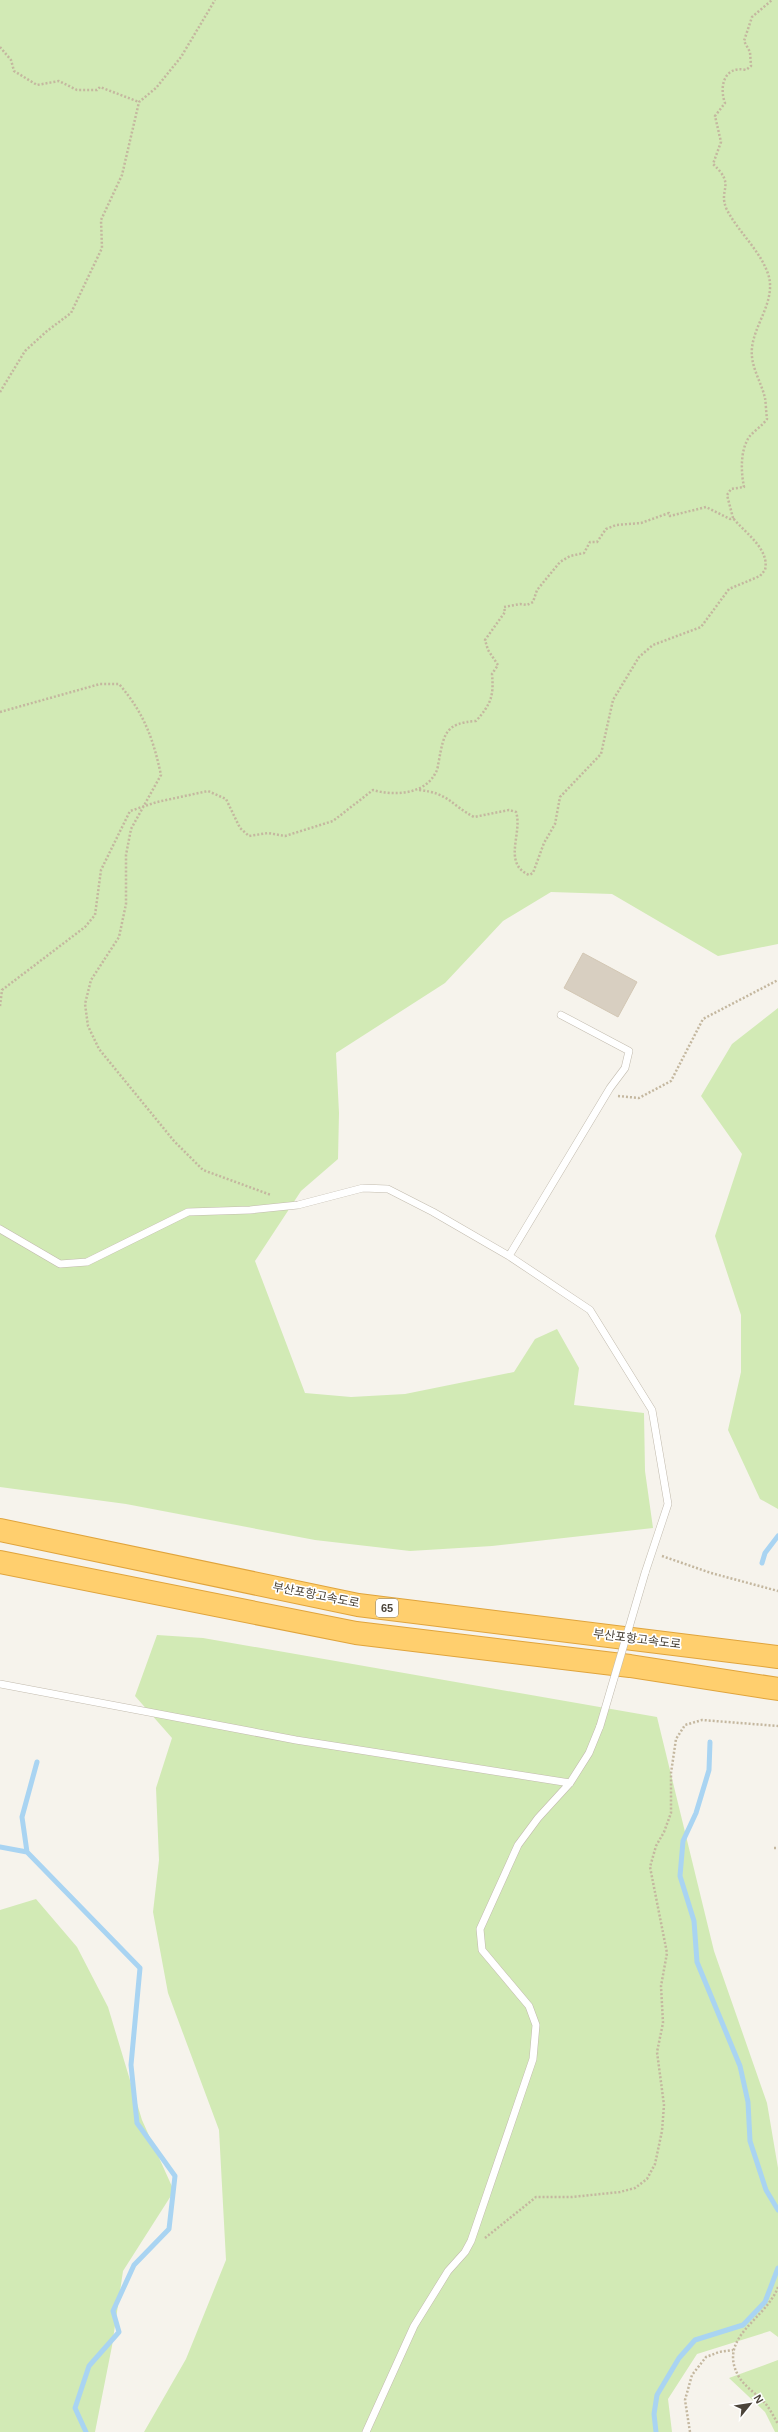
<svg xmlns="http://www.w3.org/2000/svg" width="778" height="2432" font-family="Arial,'Noto Sans KR',sans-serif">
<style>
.green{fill:#d2eab5}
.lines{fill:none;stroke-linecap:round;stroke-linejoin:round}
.stream{stroke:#a9d4f2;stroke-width:5}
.building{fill:#d8cfc1;stroke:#d3c7b4}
.lane-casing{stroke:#c2bbae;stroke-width:8}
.highway-casing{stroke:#e0a43c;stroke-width:24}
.path{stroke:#c4b79f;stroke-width:2.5;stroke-dasharray:2 2;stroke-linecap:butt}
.lane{stroke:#fff;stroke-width:7}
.highway{stroke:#ffcf6e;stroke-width:22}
.lane-bridge-casing{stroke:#c2bbae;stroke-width:8;stroke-linecap:butt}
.lane-bridge{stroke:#fff;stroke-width:7}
.labels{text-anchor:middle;stroke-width:3.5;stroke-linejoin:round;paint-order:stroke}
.shield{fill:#fff;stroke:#817c74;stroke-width:1}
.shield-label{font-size:11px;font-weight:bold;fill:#4b4439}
.street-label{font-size:12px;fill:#4b4439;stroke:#fff}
</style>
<rect width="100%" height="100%" fill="#f6f3ec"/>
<path class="green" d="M0 0H778V944L718 956 612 894 551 892 503 921 445 983 336 1053 339 1113 338 1159 301 1191 255 1261 305 1393 351 1397 405 1394 514 1372 535 1339 557 1329 579 1368 574 1405 644 1413 645 1471 653 1528 492 1546 410 1551 315 1540 126 1504 0 1487Z
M778 1008V1509L760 1499 728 1430 741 1372V1315L715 1236 742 1154 701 1096 732 1044Z
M157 1635 203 1638 657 1717 714 1951 767 2103 778 2168V2337L770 2331 697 2354 668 2399 672 2432H144L186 2359 226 2260 219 2130 168 1993 153 1912 159 1860 156 1788 172 1738 135 1696Z
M36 1899 77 1947 108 2007 142 2120 174 2191 123 2271 112 2346 95 2432H0V1910Z
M778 2360V2432H775L765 2412 729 2378Z"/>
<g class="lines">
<path class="stream" d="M762 1563 765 1553 778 1536
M710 1742 709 1770 696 1813 683 1841 680 1876 694 1921 697 1962 740 2066 748 2102 750 2141 766 2190 778 2210
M37 1762 22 1817 27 1852 140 1968 131 2065 137 2123 175 2176 169 2229 134 2265 113 2311 119 2332 89 2366 75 2408 86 2432
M0 1847 27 1852
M656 2432 654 2414 657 2395 679 2358 695 2340 743 2325 765 2302 778 2268"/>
</g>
<path class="building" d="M583 953 637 982 618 1017 564 988Z"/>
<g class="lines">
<g class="lane-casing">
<path id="lane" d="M0 1229 60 1264 87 1262 188 1212 250 1210 298 1205 363 1188 388 1189 433 1212 509 1256 590 1310 652 1410 668 1504 645 1573
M509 1256 610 1088 625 1068 629 1051 561 1015
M0 1684 296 1740 570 1783
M366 2432 414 2326 448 2271 465 2252 471 2241 533 2059 536 2025 529 2006 482 1950 480 1929 518 1845 538 1818 570 1783 589 1753 600 1726"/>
</g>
<g class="highway-casing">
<path id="highway" d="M0 1530 358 1605 778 1657
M0 1562 356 1633 630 1666 778 1689"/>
</g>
<path class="path" d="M0 47 11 60 14 71 37 85 59 81 77 90H97L100 87 139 102
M0 392 25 351 47 331 71 313 102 248 101 220 122 175 139 102 156 88 181 57 215 0
M0 712 100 684H119C144 713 153 738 161 775L131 829 126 855V904L119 937 91 980 85 1004 88 1026 99 1049 174 1141 203 1170 271 1195
M419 790C449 793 451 805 474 817L509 810 516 812C523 833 502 863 529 875L533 873 544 843 555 824 560 797 601 754 613 700 639 657 653 645 701 627 729 589 760 576 765 570C770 549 745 533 733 518
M0 1006 2 990 85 927 95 915 101 870 130 811 157 802 208 791 226 799 240 828 249 836 268 833 285 836 333 821 373 790C394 796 425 795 436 772 438 769 438 764 439 760 444 733 446 723 476 721 491 704 494 696 492 674L498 665 488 650 485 640 505 612 504 607 520 604 527 605 533 602 537 590 560 562 570 556 584 553 590 542H597L606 529 616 525 641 523 669 513 670 516 706 507 730 519 733 518 727 495 731 489 744 487C741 472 740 451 749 437 754 431 762 426 767 419 766 412 766 404 765 398 761 381 750 366 752 348 754 325 775 302 769 277 762 252 739 233 727 210 717 189 737 186 713 164L721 142 715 116 725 103C719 87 724 65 746 70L751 66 750 52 744 41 752 17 772 0
M618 1096 639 1098 671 1081 703 1019 778 980
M662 1556 711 1573 778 1591
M774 1848H778
M485 2238 536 2197H572L620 2192 635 2188 647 2179 655 2164 662 2131 664 2105 657 2052 663 2023 661 1986 667 1953 650 1867 656 1846 664 1832 671 1813V1773L676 1739 685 1725 702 1720 778 1726
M778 2287C766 2320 716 2337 739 2377 746 2388 757 2394 765 2403 770 2409 774 2417 778 2424
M690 2432 685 2400 692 2375 706 2357 719 2352 733 2350"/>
<use href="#lane" class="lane"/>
<use href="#highway" class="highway"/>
<g class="lane-bridge-casing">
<path id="lane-bridge" d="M600 1726 645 1573"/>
</g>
<use href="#lane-bridge" class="lane-bridge"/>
</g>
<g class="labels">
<rect class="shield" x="376" y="1599" width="22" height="18" rx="3"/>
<g class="shield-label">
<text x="387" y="1612">65</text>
</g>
<g class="street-label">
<text transform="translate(316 1595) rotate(11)" y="4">부산포항고속도로</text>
<text transform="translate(637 1639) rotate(7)" y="4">부산포항고속도로</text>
</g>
</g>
<g transform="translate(750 2404) rotate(60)" stroke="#ffffff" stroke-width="3" paint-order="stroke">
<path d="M0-3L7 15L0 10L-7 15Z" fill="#4b4439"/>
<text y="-6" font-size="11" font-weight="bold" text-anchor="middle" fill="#4b4439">N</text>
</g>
</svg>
